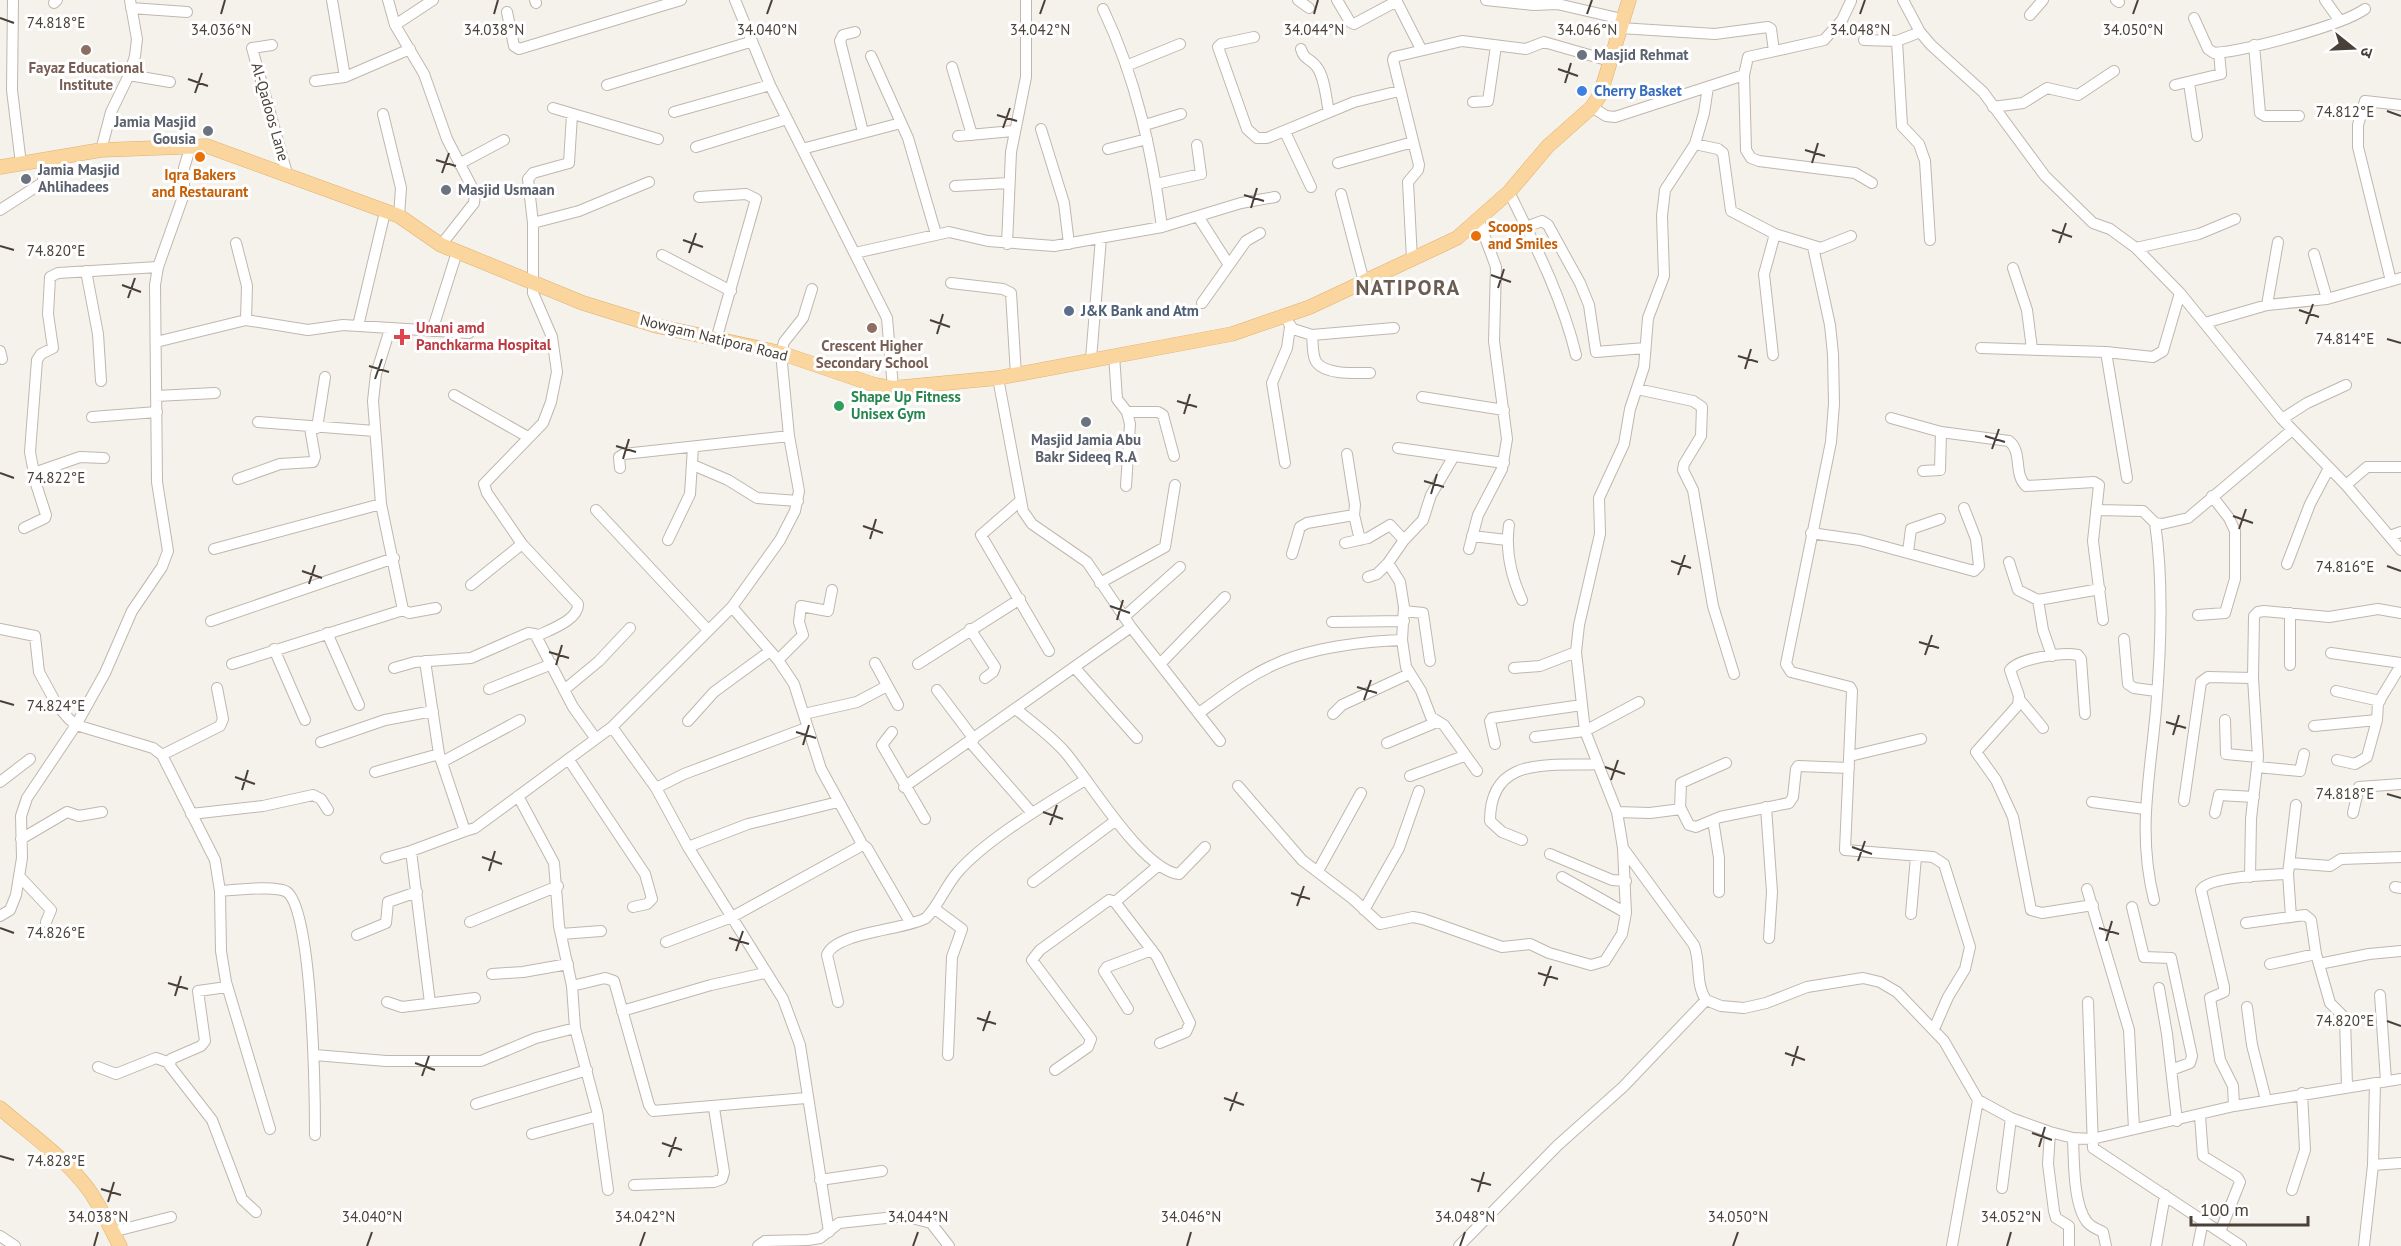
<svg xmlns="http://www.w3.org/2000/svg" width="2401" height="1246" font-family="'PT Sans','Noto Sans Devanagari',sans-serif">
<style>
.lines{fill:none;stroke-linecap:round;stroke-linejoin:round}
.minor-casing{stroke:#c0b7ae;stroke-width:12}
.major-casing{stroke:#e1b06d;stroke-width:15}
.minor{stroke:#fff;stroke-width:10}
.major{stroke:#fbd59e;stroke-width:14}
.ticks{fill:none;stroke:#494139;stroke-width:2}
.education-dot{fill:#8d6e63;stroke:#fff;stroke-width:2}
.worship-dot{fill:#6b7280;stroke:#fff;stroke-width:2}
.shop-dot{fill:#3f7fe0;stroke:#fff;stroke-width:2}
.food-dot{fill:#e8710a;stroke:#fff;stroke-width:2}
.service-dot{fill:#5c6f8a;stroke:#fff;stroke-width:2}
.health-dot{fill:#e0444e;stroke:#fff;stroke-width:2}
.leisure-dot{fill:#2e9e5b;stroke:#fff;stroke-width:2}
.labels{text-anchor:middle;stroke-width:6;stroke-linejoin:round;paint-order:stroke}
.worship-label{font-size:15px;font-weight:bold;fill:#5b616d;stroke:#fff;text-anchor:start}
.education-label{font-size:15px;font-weight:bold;fill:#785e54;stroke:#fff}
.shop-label{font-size:15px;font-weight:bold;fill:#366cbe;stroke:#fff;text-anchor:start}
.street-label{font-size:15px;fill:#494139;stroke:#fff}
.food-label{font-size:15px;font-weight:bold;fill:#c56008;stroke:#fff}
.service-label{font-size:15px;font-weight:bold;fill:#4e5e75;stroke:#fff;text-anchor:start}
.health-label{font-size:15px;font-weight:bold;fill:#be3a42;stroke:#fff;text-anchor:start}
.leisure-label{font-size:15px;font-weight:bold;fill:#27864d;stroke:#fff;text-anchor:start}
.district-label{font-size:21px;font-weight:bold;letter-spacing:1.5px;fill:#6c5d50;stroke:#fff}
.ticks-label{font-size:15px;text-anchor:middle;fill:#494139;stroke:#fff;stroke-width:6;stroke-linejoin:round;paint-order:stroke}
</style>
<rect width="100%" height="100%" fill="#f5f1eb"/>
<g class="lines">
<g class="minor-casing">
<path id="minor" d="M13 0 12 90 21 164
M332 0 345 77
M388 0 395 25 424 74 447 139 475 193 474 203 441 245
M535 0 536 3
M735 0 770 85 887 318 893 388
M1298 0 1309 8
M1337 0 1350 22 1354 24 1397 1
M1396 0 1421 49
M1486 0 1534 5 1557 4 1622 19
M1903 0 1920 32 1931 45 1983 92 2045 176 2093 223 2110 229 2136 248 2180 293 2282 419 2346 485 2401 550
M2116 0 2119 2
M2325 0 2340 21
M1851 1 1842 20 1824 40 1748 57 1744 75 1746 150 1751 158 1759 161 1855 173 1872 183
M54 3 57 0
M131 8 187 12
M1103 9C1136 78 1152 151 1162 227
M507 12 514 46 519 49 681 0
M2030 15 2043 0
M2194 18 2208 49 2214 53C2245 51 2341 26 2365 9
M395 25 433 0
M1620 28 1715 34 1768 27 1771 29 1774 51
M855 32 843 35 840 41 863 132
M1254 37 1221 44 1218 47 1247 129 1257 138H1267L1354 102 1399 91
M1864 40 1897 41 1920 32
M1897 41 1902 126 1919 144 1925 161 1930 240
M272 45 252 48 288 177
M2254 45 2260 113 2265 116H2299
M1301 49C1304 60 1310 58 1316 66 1325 76 1326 100 1329 112
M871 56 908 138 936 234
M1126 66 1180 44
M952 67 972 135
M129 75 170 82
M315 81 345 77 410 49
M2189 83 2197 136
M607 85 750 42
M2175 85 2221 74 2219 53
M1473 102 1488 101 1496 46
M1592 107 1606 116 1615 117 1744 75
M1993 107 2023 103 2047 88 2078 95 2114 71
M553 108 658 139
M674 112 770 85
M383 114 401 188 399 216
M1145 125 1181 114
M1041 129 1064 203 1069 244
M1285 132 1311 187
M958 136 1013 131
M1695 144 1718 149 1723 153 1731 211 1775 234 1764 274 1773 355
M696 147 787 119
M802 149 901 123
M1108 149 1147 139
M101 150 111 112 129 75 135 56 137 39 130 0
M1338 163 1413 142
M459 164 504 140
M1156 184 1201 174 1197 145
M955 186 1009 183
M1509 192C1535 245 1562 297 1576 355
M1341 194 1364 282
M699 197 746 194 756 199 716 340
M0 210 42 183 49 159
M1199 218 1229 265
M533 223 579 211 649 182
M1526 227 1542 221 1548 225 1580 283 1589 305 1596 352 1645 348
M1775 234 1821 248 1851 236
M236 243 247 286 246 320
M1007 244 1011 152 1026 77V0
M1813 247 1830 325 1833 354 1834 404 1831 442 1786 664 1791 672 1850 687 1852 691 1845 850 1933 857 1944 864 1970 947 1965 969 1948 997 1934 1029
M2136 248 2199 234 2235 219
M855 253 949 232 988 241 1054 246 1162 227 1241 203 1275 197
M2314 254 2327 299
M662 255 731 291
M1412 259 1408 182 1418 170 1419 165 1393 60 1394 57 1462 41 1526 49 1544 42 1610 61
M2013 268 2027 310 2032 349
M86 271 98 334 101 381
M2391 281 2358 147V125L2365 101 2401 105
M951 283 1003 289 1011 293 1016 375
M1202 303 1246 241 1260 233
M2267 305 2278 242
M1288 322 1293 329 1312 335 1394 328
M2205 323 2267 305 2327 299 2401 278
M358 326 385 212
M390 329 376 374 373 401 381 504 403 610 409 613 436 608
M432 331 457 252
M1312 335C1313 343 1312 357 1317 363 1327 375 1356 373 1370 373
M156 342 246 320 308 330 343 325 469 333
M1981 348 2106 352 2153 357 2163 351 2180 293
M0 351 2 359
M2106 352 2127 478
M1114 355 1117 399 1127 412 1130 424 1126 486
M1091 359 1101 238
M998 378 1023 511 1032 524 1087 562 1131 627 1220 741
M1637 389 1693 401 1702 407 1701 436 1684 464 1683 470 1693 490 1713 606 1734 674
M454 395 528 437
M156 396 215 393
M1422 397 1504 410
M1127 412H1158L1163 415 1174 456
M92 417 157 412
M1891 418 1941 432 2009 441C2023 452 2013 474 2026 486L2094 482 2099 485 2093 541 2103 620
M2282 419 2307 403 2346 385
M258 422 375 431
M317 428 325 377
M1398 448 1504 463
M1347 454 1355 505 1354 515
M1285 463 1272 383 1287 348 1290 327
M693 465 728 480 757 498 798 501
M620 468 619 457 624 454 789 436
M1923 471 1940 470 1941 432
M34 473 80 457 104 458
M238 479 280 464 313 462 315 457 310 428
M2346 485 2367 467H2401
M1019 502 981 535 1049 651
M596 510 708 630
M2096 510 2143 511 2155 523 2162 524 2188 518 2292 430
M1509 525C1505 552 1511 576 1522 600
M24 528 45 518 46 515 36 484 30 452 37 360 41 354 53 348 48 314 50 277 58 273 158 267
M1811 533 1860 540 1974 571 1979 566 1976 539 1964 508
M1472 536 1507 540
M2390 536 2401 532
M668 540 690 494 693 447
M1345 543 1368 538 1390 525 1404 540
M214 549 381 504
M1469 549 1478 515 1502 469 1507 439 1494 341 1496 267 1479 221
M1908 552 1911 529 1940 519
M1292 554 1300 527 1307 523 1354 515 1360 540
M2009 562 2018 590 2038 600 2100 589
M1388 563 1400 582 1404 607 1402 640 1406 667 1421 691 1431 717 1444 725 1477 771
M2287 564 2310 504 2329 468
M1368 577 1377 574 1388 563 1404 540 1423 520 1431 495 1454 456
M1100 583 1165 547 1175 485
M471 585 522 544
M2038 600 2043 630 2052 656
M1404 611 1423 613 1430 661
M2290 613V665
M2198 615 2225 613 2235 579V531L2229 518 2212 496
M1124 617 1180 567
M211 621 394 558
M1332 622 1404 621
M0 629 35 636 39 672 57 705 69 719 76 725 153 748 162 755 215 860 220 891 221 951 226 982 270 1129
M970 629 995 667 993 672 985 678
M327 633 359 705
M537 636C549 630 579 620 578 604L522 544 487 493 484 484 543 423 551 402 557 372 552 337 533 293V223L528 179 533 173 569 163 572 115
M2124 639 2128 684 2134 688 2156 691
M274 649 305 720
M2331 653 2401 663
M778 660 803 635 799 622 801 606 828 611 832 590
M425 661 439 754 465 831 475 828 612 727 732 607 780 540 795 511 799 491 789 436 781 353 784 342 803 318 812 289
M875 663 898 705
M232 664 403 610
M918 664 1020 599
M1160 664 1225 597
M394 668 415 662 471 658 528 633 535 634 573 707 596 739
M1075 668 1137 738
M1514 668 1540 666 1576 652
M489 689 552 664
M564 690 599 661 630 628
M937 690 974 739
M2336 691 2380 701
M2019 699 2043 728
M1017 710C1033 723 1051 736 1065 752 1089 780 1142 870 1179 874L1205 847
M1199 713C1224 695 1249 675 1278 663 1311 648 1365 641 1402 640
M804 714 857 702 887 686
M1333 714 1342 705 1409 674
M2085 714 2081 659 2078 655C2063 652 2019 658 2010 670L2019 696 2018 705 1976 752 1996 780 2013 817 2031 910 2042 913 2093 905
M2225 720 2226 754 2258 757
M688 721 714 692 770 651
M2314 726 2377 720
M612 727 656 788 688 847 783 999 800 1045 829 1232
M892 732 882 745 925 819
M1535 737 1585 731 1639 702
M321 742 385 720 433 711
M970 742 1032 813
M1387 743 1437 722
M1495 744 1490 721 1492 718 1582 705
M162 755 220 726 223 719 217 688
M1850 756 1921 739
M569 760 645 874 652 899 647 904 633 907
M2337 760 2355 764 2367 757 2377 720 2378 703 2401 665
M442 762 520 720
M2257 767 2300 771 2304 754
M375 772 439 754
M1410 776 1464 756
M0 782 30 759
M1238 786 1302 860 1353 899 1380 924 1413 917 1423 919 1502 947 1530 944 1549 953 1591 965 1605 961 1622 934 1626 913 1623 848 1617 812 1585 731 1576 652 1579 625 1600 534 1599 498 1624 444 1630 409 1644 367 1648 318 1664 276 1662 216 1665 190 1695 144 1704 113 1708 87
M904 787 1131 627
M656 788 684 774 806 728
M518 796 554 863 559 926 572 986 575 1028 597 1111 608 1190
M2184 801 2201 682 2208 677 2253 678
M2092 802 2145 809
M1766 807 1772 892 1769 938
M1680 809 1681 783 1726 763
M1617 812 1650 813 1681 809 1689 825 1696 827 1720 817 1789 803 1793 797 1796 769 1798 766 1849 768
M2215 813 2219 795 2254 797
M2353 813 2359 787 2401 784
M191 814 263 806 313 795 321 799 328 810
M1713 820 1719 858V892
M21 839 67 812 79 816 102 812
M1522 840 1502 832 1490 821C1490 754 1550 767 1598 764
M861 843 867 848 910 922
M688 847 748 824 838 802
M1623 848 1694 945C1701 962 1695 984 1706 1000L1721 1006 1744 1008 1766 1003 1807 987 1863 978 1880 982 1897 992 1944 1041 1978 1100 2011 1118 2050 1132 2073 1138 2092 1139 2234 1106 2401 1079
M411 851 430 1003
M1550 854 1612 880 1626 881
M386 858 411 851 465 831
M2290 863 2330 866 2341 859 2401 857
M1318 871 1361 793
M20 877 51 910 46 922
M1562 877 1626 913
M2250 877 2251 819 2258 757 2253 678 2254 616 2258 612 2264 611 2329 617 2378 609 2401 613
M1033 882 1115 821
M2395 887 2401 888
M2087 889 2129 1030 2134 1129
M220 891C234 890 277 885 287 892 313 911 315 1098 315 1135
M2154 900C2137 831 2150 778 2156 709 2161 649 2164 583 2155 523
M1115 902 1159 865
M2132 907 2144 957 2171 958 2192 1056 2190 1063 2171 1070
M935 909 962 929 952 957 948 1055
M1364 910 1399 848 1419 791
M1911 914 1916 857
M0 916 10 910 16 895 22 858 21 816 27 798 76 725 105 673 132 611 162 567 168 551 157 482 155 285 158 267 184 194V168L191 145
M2291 917 2288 874 2296 805
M470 922 558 886
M2246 923 2305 915 2311 920 2316 954 2330 1003 2345 1018 2347 1086
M561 934 601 931
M357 935 386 923 388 902 417 892
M666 942 732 917 859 847 861 842 821 769 794 684 778 660 732 607
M2270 964 2316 954
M2319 964 2369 954 2401 951
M492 974 523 972 568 964
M572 986 605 978 614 981 649 1105 653 1111 806 1098
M227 987 198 991 205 1041 201 1046 171 1059 170 1066 212 1120 242 1199 256 1212
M2159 988 2167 1034 2177 1121
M2380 995 2386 1081
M387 1002 402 1007 475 998
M838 1002 827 955C835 932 906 930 926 918 939 905 945 887 957 873 986 839 1047 804 1085 780
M2088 1002 2093 1148 2241 1246
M2247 1007 2252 1045 2266 1100
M1128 1009 1104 971 1107 967 1152 950
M622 1011 711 985 765 973
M315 1055 386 1061H481L536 1038 575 1028
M98 1067 116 1074 156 1058 170 1063
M1055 1070 1088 1047 1091 1039 1032 960 1040 950 1109 900 1115 902 1157 957 1190 1023 1186 1032 1160 1043
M476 1104 587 1070
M2234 1106 2233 1086 2220 1060 2210 998 2224 992V987L2201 890C2209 876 2271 875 2288 874
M2200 1116 2203 1156 2237 1177 2240 1182 2220 1232
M2050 1132 2048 1164 2054 1211 2056 1218 2069 1226V1246
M532 1134 598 1116
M2073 1138C2074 1160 2073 1204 2087 1222 2091 1227 2097 1229 2103 1232L2106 1246
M2373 1165 2401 1163
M820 1180 882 1171
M634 1185 714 1182 722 1179 724 1172 714 1108
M2002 1188 2011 1118
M2292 1190 2305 1150 2302 1093
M112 1232 171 1217
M0 1236 15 1246
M758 1246 765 1241 808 1240 820 1238 839 1223 904 1216 931 1223 949 1246
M1459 1246 1558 1145 1623 1087 1706 1000
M1952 1246 1978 1100
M2156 1246 2165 1195
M2198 1246 2203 1221
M2364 1246 2373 1165 2375 1083"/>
</g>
<g class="major-casing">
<path id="major" d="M0 167 101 150 207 146 399 216 441 245 583 303 657 326 781 353 875 385 893 388 998 378 1232 334 1310 307 1457 238 1509 192 1548 146 1592 107 1600 95 1629 0
M0 1108C31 1135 67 1159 91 1193 102 1210 111 1229 120 1246"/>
</g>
<use href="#minor" class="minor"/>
<use href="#major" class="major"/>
</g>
<path class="ticks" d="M221 14 225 0M494 14 498 0M767 14 772 0M1040 14 1045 0M1314 14 1318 0M1587 14 1592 0M1860 14 1865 0M2133 14 2138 0M0 18 14 23M1558 69 1578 76M188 79 208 86M1565 83 1571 63M195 93 202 73M2387 111 2401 116M997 115 1017 121M1003 128 1010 108M1805 150 1825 156M436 160 456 166M1812 163 1818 143M442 173 449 153M1244 195 1264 201M1251 208 1257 188M2052 230 2072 237M683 240 703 247M2059 243 2066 223M0 246 14 250M689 253 696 233M1491 275 1511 282M122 285 141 292M1498 288 1504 269M128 298 135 278M2299 310 2319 317M930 320 950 327M2306 324 2313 304M937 334 943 314M2387 339 2401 343M1738 356 1758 362M369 366 389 372M1745 369 1751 349M375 379 382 359M1177 401 1197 407M1184 414 1190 394M1985 436 2005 442M616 446 636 452M1992 449 1999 429M623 459 629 439M0 473 14 478M1424 481 1444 487M1431 494 1437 474M2233 516 2253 523M863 526 883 533M2239 529 2246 509M870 539 876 519M1671 561 1691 568M2387 566 2401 571M302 571 322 578M1678 575 1685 555M309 584 315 565M1110 606 1130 613M1117 620 1123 600M1919 642 1939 648M549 652 569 658M1925 655 1932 635M556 665 562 645M1357 687 1377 693M1364 700 1371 680M0 701 14 705M2166 722 2186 728M796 732 816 738M2173 735 2179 715M803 745 809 725M1605 767 1625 774M235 777 255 784M1611 780 1618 760M242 790 248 770M2387 794 2401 798M1043 812 1063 819M1050 825 1057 805M1852 847 1872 854M482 857 502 864M1858 861 1865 841M489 871 495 851M1291 893 1310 899M1297 906 1304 886M0 928 14 933M2099 928 2119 934M729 938 749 944M2106 941 2112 921M736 951 743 931M1538 973 1558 979M168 983 188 989M1544 986 1551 966M175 996 181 976M977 1018 996 1024M2387 1021 2401 1026M983 1031 990 1011M1785 1053 1805 1060M415 1063 435 1070M1792 1066 1798 1046M422 1076 429 1056M1224 1098 1244 1105M1230 1111 1237 1092M2032 1133 2052 1140M662 1143 682 1150M2039 1147 2045 1127M0 1156 14 1160M669 1157 676 1137M1471 1179 1491 1185M101 1189 121 1195M1478 1192 1484 1172M108 1202 114 1182M94 1246 98 1232M367 1246 372 1232M640 1246 645 1232M913 1246 918 1232M1187 1246 1191 1232M1460 1246 1465 1232M1733 1246 1738 1232M2007 1246 2011 1232"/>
<g class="education-dot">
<circle cx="86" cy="50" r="6"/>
<circle cx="872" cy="328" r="6"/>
</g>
<g class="worship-dot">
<circle cx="1582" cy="55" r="6"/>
<circle cx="208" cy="131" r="6"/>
<circle cx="26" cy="179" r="6"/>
<circle cx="446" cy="190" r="6"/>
<circle cx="1086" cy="422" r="6"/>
</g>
<circle class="shop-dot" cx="1582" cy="91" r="6"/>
<g class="food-dot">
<circle cx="200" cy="157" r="6"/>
<circle cx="1476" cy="236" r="6"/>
</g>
<circle class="service-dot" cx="1069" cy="311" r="6"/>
<path class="health-dot" d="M399 328h6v6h6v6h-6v6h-6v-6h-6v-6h6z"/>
<circle class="leisure-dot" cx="839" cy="406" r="6"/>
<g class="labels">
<g class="worship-label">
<text x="1594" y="60">Masjid Rehmat</text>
<text x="196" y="127" text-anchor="end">Jamia Masjid<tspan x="196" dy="17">Gousia</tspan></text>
<text x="38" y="175">Jamia Masjid<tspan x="38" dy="17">Ahlihadees</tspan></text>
<text x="458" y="195">Masjid Usmaan</text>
<text x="1086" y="445" text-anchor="middle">Masjid Jamia Abu<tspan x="1086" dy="17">Bakr Sideeq R.A</tspan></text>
</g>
<g class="education-label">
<text x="86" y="73">Fayaz Educational<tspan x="86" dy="17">Institute</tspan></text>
<text x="872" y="351">Crescent Higher<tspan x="872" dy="17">Secondary School</tspan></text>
</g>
<g class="shop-label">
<text x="1594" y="96">Cherry Basket</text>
</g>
<g class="street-label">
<text transform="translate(270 112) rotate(74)" y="5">Al-Qadoos Lane</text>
<text transform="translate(714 338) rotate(14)" y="5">Nowgam Natipora Road</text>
</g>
<g class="food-label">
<text x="200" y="180">Iqra Bakers<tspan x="200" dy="17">and Restaurant</tspan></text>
<text x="1488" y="232" text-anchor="start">Scoops<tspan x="1488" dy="17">and Smiles</tspan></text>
</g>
<g class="service-label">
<text x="1081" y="316">J&amp;K Bank and Atm</text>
</g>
<g class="health-label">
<text x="416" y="333">Unani amd<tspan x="416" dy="17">Panchkarma Hospital</tspan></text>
</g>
<g class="leisure-label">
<text x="851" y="402">Shape Up Fitness<tspan x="851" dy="17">Unisex Gym</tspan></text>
</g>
<g class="district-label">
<text x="1408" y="295">NATIPORA</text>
</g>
</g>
<g class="ticks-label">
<text x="56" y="28">74.818°E</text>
<text x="221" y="35">34.036°N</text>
<text x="494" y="35">34.038°N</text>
<text x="767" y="35">34.040°N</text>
<text x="1040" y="35">34.042°N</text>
<text x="1314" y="35">34.044°N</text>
<text x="1587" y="35">34.046°N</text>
<text x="1860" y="35">34.048°N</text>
<text x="2133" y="35">34.050°N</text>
<text x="2345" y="117">74.812°E</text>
<text x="56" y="256">74.820°E</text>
<text x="2345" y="344">74.814°E</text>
<text x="56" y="483">74.822°E</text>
<text x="2345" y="572">74.816°E</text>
<text x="56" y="711">74.824°E</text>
<text x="2345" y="799">74.818°E</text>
<text x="56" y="938">74.826°E</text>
<text x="2345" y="1026">74.820°E</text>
<text x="56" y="1166">74.828°E</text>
<text x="98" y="1222">34.038°N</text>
<text x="372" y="1222">34.040°N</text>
<text x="645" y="1222">34.042°N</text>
<text x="918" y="1222">34.044°N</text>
<text x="1191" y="1222">34.046°N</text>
<text x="1465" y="1222">34.048°N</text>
<text x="1738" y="1222">34.050°N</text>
<text x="2011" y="1222">34.052°N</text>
</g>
<g transform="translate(2353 48) rotate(108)" stroke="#ffffff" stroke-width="4.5" paint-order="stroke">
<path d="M0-4.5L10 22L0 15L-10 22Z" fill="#494139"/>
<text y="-9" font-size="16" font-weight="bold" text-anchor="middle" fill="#494139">उ</text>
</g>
<path d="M2191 1216v9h117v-9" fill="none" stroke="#494139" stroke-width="3"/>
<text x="2200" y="1216" font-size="18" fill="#494139" stroke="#ffffff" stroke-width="4.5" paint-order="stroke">100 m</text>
</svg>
